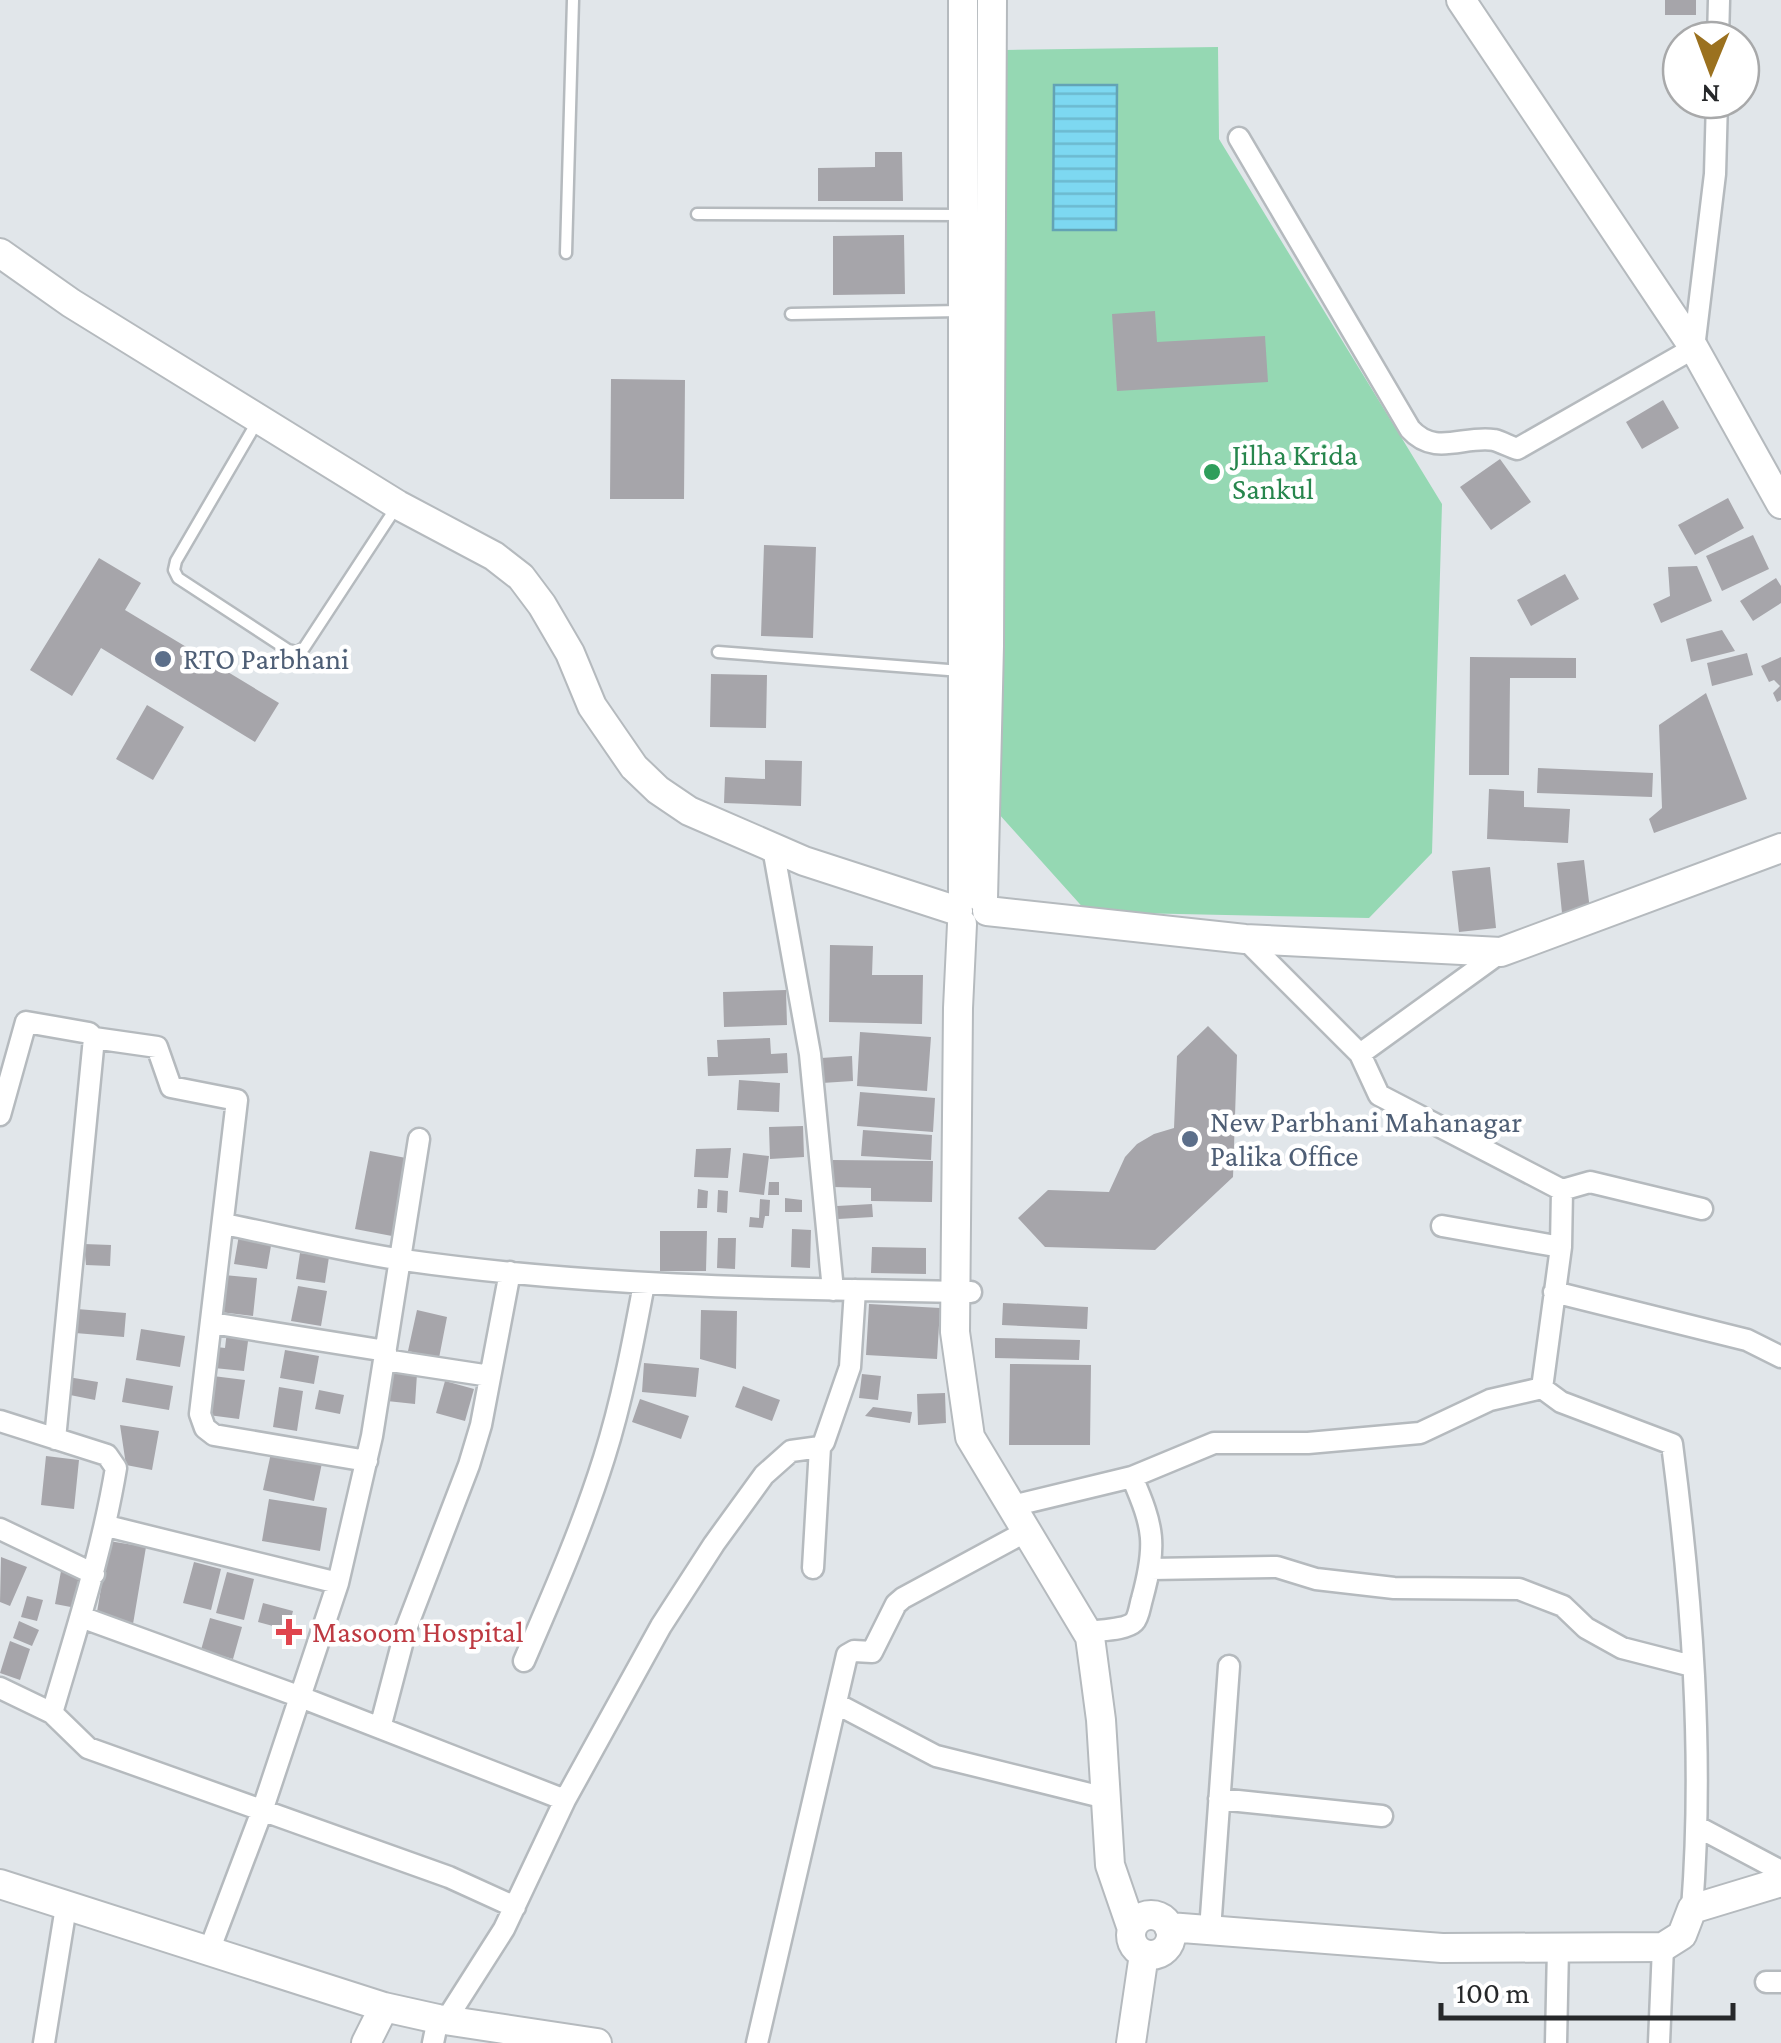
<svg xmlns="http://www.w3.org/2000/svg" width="1781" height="2043" font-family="'Crimson Pro',serif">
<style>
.garden{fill:#95d8b3}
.water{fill:url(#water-rules);stroke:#63a3b5;stroke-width:2.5}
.building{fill:#a6a5aa}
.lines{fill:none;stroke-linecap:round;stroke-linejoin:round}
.service-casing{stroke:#b5babe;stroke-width:15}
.minor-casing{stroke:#b5babe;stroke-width:25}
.tertiary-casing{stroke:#b5babe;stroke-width:32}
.service{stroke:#fff;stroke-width:10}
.minor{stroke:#fff;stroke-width:20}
.tertiary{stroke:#fff;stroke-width:28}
.leisure-dot{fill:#2e9e5b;stroke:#fff;stroke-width:4}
.service-dot{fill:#5c6f8a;stroke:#fff;stroke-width:4}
.health-dot{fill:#e0444e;stroke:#fff;stroke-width:4}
.labels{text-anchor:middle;stroke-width:9;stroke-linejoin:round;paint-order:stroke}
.leisure-label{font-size:30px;fill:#27864d;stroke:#fff;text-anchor:start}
.service-label{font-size:30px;fill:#4e5e75;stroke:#fff;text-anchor:start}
.health-label{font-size:30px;fill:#be3a42;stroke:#fff;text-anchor:start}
</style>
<defs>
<pattern id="water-rules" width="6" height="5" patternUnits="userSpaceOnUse" patternTransform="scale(2.5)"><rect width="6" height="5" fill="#7dd8f1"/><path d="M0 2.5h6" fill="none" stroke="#6cb9cf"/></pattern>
</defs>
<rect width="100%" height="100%" fill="#e1e6ea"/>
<path class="garden" d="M1218 47 1219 139 1442 504 1432 853 1369 918 1087 912 998 813 1005 50Z"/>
<path class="water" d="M1054 85H1117L1116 230H1053Z"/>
<path class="building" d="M1665 0H1696V15H1665Z
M875 152H902L903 201H818V168L875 167Z
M904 235 905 294 833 295V236Z
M1155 311 1157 342 1265 336 1268 382 1117 391 1112 314Z
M611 379 685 380 684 499H610Z
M1663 400 1679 428 1642 449 1626 422Z
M1500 459 1531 502 1491 530 1460 487Z
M1728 498 1744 528 1695 555 1678 525Z
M1753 535 1769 569 1722 591 1706 556Z
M764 545 816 547 813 638 761 636Z
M99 558 141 583 125 610 279 703 255 742 101 648 72 696 30 670Z
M1697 566 1712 601 1661 623 1653 604 1670 596 1668 567Z
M1565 574 1579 599 1531 626 1517 600Z
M1776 578 1781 586V603L1753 621 1740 601Z
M1722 630 1735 651 1691 662 1686 639Z
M1747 653 1753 675 1712 686 1707 663Z
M1470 657 1576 658V678H1510L1509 775H1469Z
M1781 657V700L1777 702 1773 693 1780 686 1774 680 1769 682 1761 666Z
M711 674 767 675 766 728 710 727Z
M1706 693 1747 799 1654 833 1649 819 1662 808 1659 725Z
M147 705 184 727 153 780 116 759Z
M765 760 802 761 801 806 724 803 725 777 765 779Z
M1538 768 1653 773 1652 797 1537 793Z
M1489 789 1524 791V807L1570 809 1568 843 1487 839Z
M1584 860 1590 910 1562 913 1557 863Z
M1490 867 1496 928 1459 932 1452 871Z
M830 945 873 946 872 975H923L922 1024 829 1022Z
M786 990 787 1025 724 1027 723 992Z
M1208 1026 1237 1055 1233 1177 1155 1250 1045 1247 1018 1218 1048 1190 1109 1192 1125 1157 1137 1144 1154 1134 1174 1128 1177 1056Z
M860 1032 931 1037 927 1091 857 1086Z
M770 1038 771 1054 787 1053 788 1073 708 1076 707 1057H718L717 1040Z
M852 1056 853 1081 822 1083 821 1058Z
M739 1080 780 1083 779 1112 737 1110Z
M860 1092 935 1098 933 1132 857 1126Z
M803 1126 804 1157 770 1159 769 1127Z
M863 1130 932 1135 931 1160 861 1156Z
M731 1148 728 1178 694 1177 696 1149Z
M370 1151 406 1158 392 1236 355 1229Z
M743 1153 769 1156 764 1195 739 1192Z
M833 1160 933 1161 932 1202 871 1201V1188L833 1187Z
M769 1182H779V1195H768Z
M698 1189 708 1191 707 1208H697Z
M718 1190 728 1191 727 1213 717 1212Z
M785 1198 802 1200V1212H785Z
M760 1199 770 1200 769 1216H765L763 1228 749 1227 750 1217 759 1218Z
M872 1204 873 1217 838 1219 837 1206Z
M792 1229 811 1230 810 1268 791 1267Z
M660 1231H707L706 1271H660Z
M239 1235 272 1240 267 1269 234 1264Z
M718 1238H736L735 1269 717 1268Z
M84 1244 111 1245 110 1266 86 1265Z
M872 1247 926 1248V1274L871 1273Z
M300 1253 329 1257 325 1283 296 1279Z
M224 1275 257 1278 253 1316 220 1312Z
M298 1286 327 1291 321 1326 291 1321Z
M1003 1303 1088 1307 1087 1329 1002 1325Z
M869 1304 940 1308 937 1359 866 1355Z
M77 1309 126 1313 124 1337 75 1333Z
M417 1310 447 1317 439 1358 408 1351Z
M701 1310 737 1311 736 1369 700 1359Z
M141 1329 185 1336 180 1367 136 1360Z
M227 1331 249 1334 244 1371 214 1368 217 1347 225 1348Z
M995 1338 1080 1340 1079 1360 995 1358Z
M285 1350 319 1356 314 1384 280 1378Z
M644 1363 699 1368 696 1397 642 1392Z
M1010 1364 1091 1365 1090 1445H1009Z
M389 1372 417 1374 415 1404 387 1401Z
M862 1374 881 1376 878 1400 859 1398Z
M213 1376 245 1380 239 1419 208 1415Z
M68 1377 98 1382 95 1400 65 1394Z
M126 1378 173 1386 169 1410 122 1402Z
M445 1381 474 1389 465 1421 436 1413Z
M743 1386 780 1400 772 1421 735 1407Z
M279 1387 303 1391 297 1431 273 1427Z
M319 1390 344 1395 340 1414 315 1409Z
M945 1393 946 1423 918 1425 917 1394Z
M640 1399 689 1416 681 1439 632 1422Z
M873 1407 912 1412 910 1423 865 1416Z
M120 1425 159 1431 152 1470 126 1465Z
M271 1453 322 1463 314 1501 263 1490Z
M46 1456 79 1460 74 1509 41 1505Z
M269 1499 327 1508 320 1551 262 1541Z
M109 1541 146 1547 133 1624 96 1618Z
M1 1557 27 1567 10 1606 0 1602Z
M194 1562 221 1569 211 1610 183 1603Z
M61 1571 82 1575 76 1608 55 1604Z
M227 1572 254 1579 244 1620 216 1613Z
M27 1596 43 1600 37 1621 21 1617Z
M263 1603 293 1611 288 1630 258 1622Z
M210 1618 242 1627 233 1659 201 1650Z
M19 1621 39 1630 32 1646 13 1638Z
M10 1641 30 1649 20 1680 0 1673Z"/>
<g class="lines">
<g class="service-casing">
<path id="service" d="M697 214 961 215
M566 253 573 0
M791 314 960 311
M257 422 176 561 174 570 178 578 288 650 297 652 304 648 397 506
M718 652 961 671"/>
</g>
<g class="minor-casing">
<path id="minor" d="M1718 40 1719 0
M1239 138 1410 429C1435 457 1464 435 1494 440 1502 442 1510 447 1517 449L1694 348 1715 174 1717 100
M773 848 810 1054 833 1290
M1245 939 1360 1054 1379 1095 1562 1190 1561 1247 1542 1388 1561 1402 1672 1444C1692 1598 1704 1754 1692 1909
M94 1038 157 1047 171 1087 237 1100 200 1414 205 1428 214 1435 367 1461
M1360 1054 1501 952
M0 1115 26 1022 89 1033 94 1038 55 1439
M1562 1190 1590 1182 1702 1209
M224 1224C284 1236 343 1251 403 1260 592 1287 781 1289 971 1292
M1442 1226 1561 1247
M1554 1292 1747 1340 1781 1357
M212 1323 386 1351
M385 1360 490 1376
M0 1421 107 1455 116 1468C102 1552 76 1631 52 1713
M1012 1506 1132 1477 1214 1443H1308L1420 1433 1490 1400 1542 1388
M107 1526 338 1583
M0 1529 94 1574
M813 1568 820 1447
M1151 1569 1277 1567 1316 1579 1394 1588 1519 1589 1563 1606 1586 1628 1622 1648 1692 1666
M81 1617 298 1696 565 1800
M1088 1632C1099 1630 1126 1630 1134 1622 1139 1617 1140 1605 1142 1599 1157 1544 1154 1528 1132 1477
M524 1661C553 1594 582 1528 604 1458 622 1401 633 1343 644 1284
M0 1688 52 1713 88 1748 449 1877 515 1907
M837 1704 936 1756 1106 1798
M380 1728 406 1629 469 1465 481 1425 510 1272
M1219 1799 1382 1816
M1698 1827 1781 1871
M1210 1930 1229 1666
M209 1951 262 1811 338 1583 372 1436 419 1139
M1766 1982H1781
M446 2020 504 1929 565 1800 661 1626 714 1544 764 1475 791 1451 820 1447 824 1442 850 1367 855 1290
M44 2043 66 1907
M433 2043 438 2019
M757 2043 847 1655 854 1651 872 1652 896 1604 903 1598 1027 1531
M1556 2043 1558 1948
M1659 2043 1663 1947"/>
</g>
<g class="tertiary-casing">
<path id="tertiary" d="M1461 0 1694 348 1781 504
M0 253 71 303 398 505 494 556 521 577 542 605 570 653 592 706 634 767 658 790 689 811 804 861 958 911
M963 897V0
M983 899 989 646 992 0
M987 911 1245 939 1501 952 1781 848
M962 924 958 1008 955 1332 970 1437 1090 1637 1101 1720 1110 1865 1132 1929
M0 1884 384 2007 366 2043
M1131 1935a20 20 0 1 1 40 0a20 20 0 1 1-40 0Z
M1169 1927 1442 1948 1663 1947 1682 1935 1692 1909 1781 1882
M384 2007 438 2019 597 2043
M1131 2043 1144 1954"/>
</g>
<use href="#service" class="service"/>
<use href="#minor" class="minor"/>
<use href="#tertiary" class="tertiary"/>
</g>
<circle class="leisure-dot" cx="1212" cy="472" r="10"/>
<g class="service-dot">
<circle cx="163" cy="659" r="10"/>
<circle cx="1190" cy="1139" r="10"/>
</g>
<path class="health-dot" d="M284 1617h10v10h10v10h-10v10h-10v-10h-10v-10h10z"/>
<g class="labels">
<g class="leisure-label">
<text x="1232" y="465">Jilha Krida<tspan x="1232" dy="34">Sankul</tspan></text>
</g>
<g class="service-label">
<text x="183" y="669">RTO Parbhani</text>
<text x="1210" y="1132">New Parbhani Mahanagar<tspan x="1210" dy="34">Palika Office</tspan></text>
</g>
<g class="health-label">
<text x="312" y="1642">Masoom Hospital</text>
</g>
</g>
<g transform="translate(1711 70) rotate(181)"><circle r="48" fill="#ffffff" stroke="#a8a9aa" stroke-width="2.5"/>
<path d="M0-8L18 38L0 25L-18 38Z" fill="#9b711f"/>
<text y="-15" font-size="28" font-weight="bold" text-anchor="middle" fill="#26282a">N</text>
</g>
<path d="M1441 2003v15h292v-15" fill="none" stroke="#26282a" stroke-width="5"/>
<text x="1456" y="2003" font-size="30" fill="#26282a" stroke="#ffffff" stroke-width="8" paint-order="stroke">100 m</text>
</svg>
